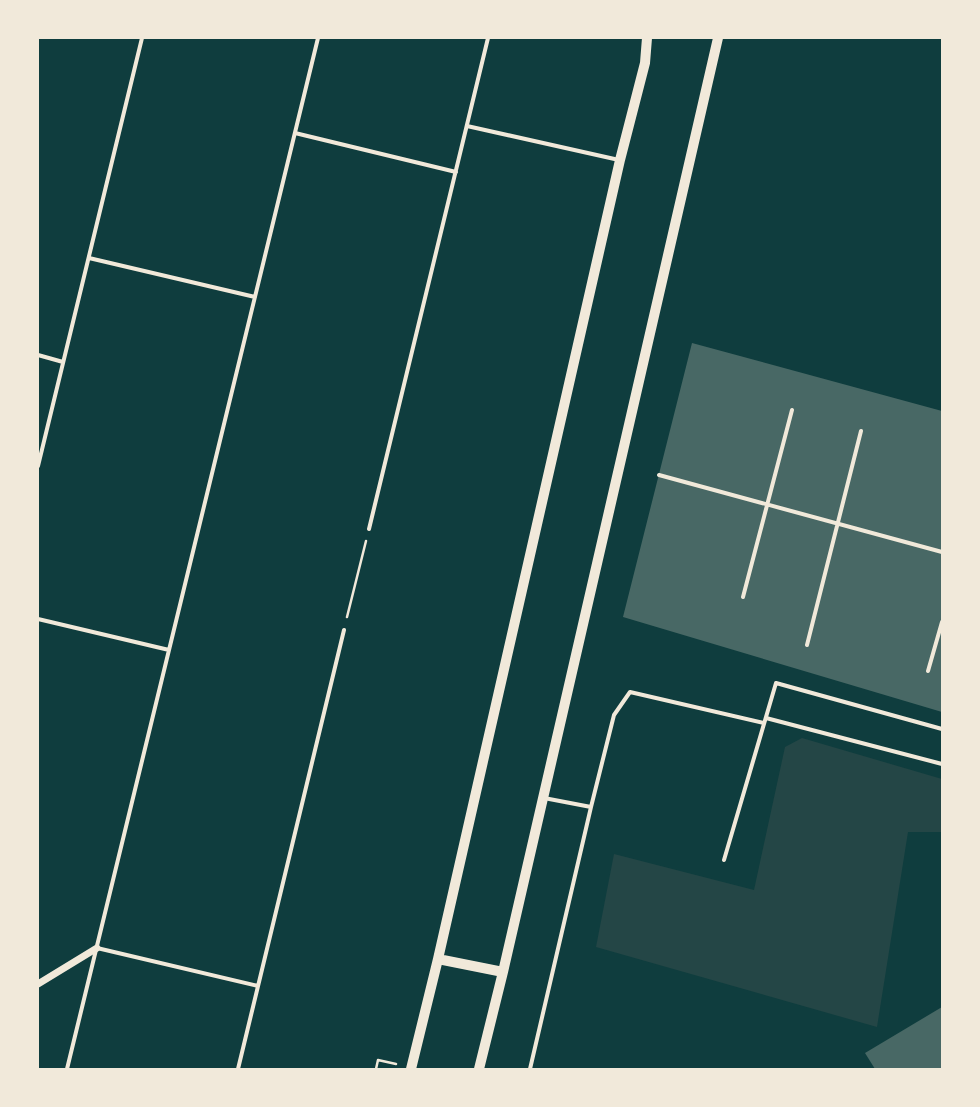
<svg xmlns="http://www.w3.org/2000/svg" width="980" height="1107" font-family="Inter,sans-serif">
<style>
.green{fill:#244646}
.building{fill:#486865}
.lines{fill:none;stroke-linecap:round;stroke-linejoin:round}
.path{stroke:#f1e9da;stroke-width:2.5}
.minor{stroke:#f1e9da;stroke-width:4}
.tertiary{stroke:#f1e9da;stroke-width:7}
.primary{stroke:#f1e9da;stroke-width:10}
</style>
<rect width="100%" height="100%" fill="#0f3d3e"/>
<path class="green" d="M802 738 942 779V832H908L877 1027 596 947 614 854 754 890 785 747Z"/>
<path class="building" d="M692 343 942 411V712L623 617Z
M942 1007V1069H875L865 1053Z"/>
<g class="lines">
<path class="path" d="M347 617 366 541
M376 1069 378 1060 396 1064"/>
<path class="minor" d="M467 126 619 160
M295 133 456 172
M89 258 255 297
M38 355 63 362
M38 466 142 38
M659 475 942 552
M369 529 488 38
M743 597 792 410
M38 619 169 650
M807 645 861 431
M928 671 942 622
M766 718 942 764
M544 798 591 807 614 715 630 692 764 723
M724 860 776 683 942 729
M97 948 258 986
M67 1069 318 38
M238 1069 344 630
M530 1069 591 807"/>
<path class="tertiary" d="M38 984 97 948"/>
<path class="primary" d="M438 959 503 972
M411 1069 438 959 620 160 645 63 647 38
M479 1069 503 972 718 38"/>
</g>
<rect width="980" height="1107" fill="none" stroke="#f1e9da" stroke-width="78"/>
</svg>
